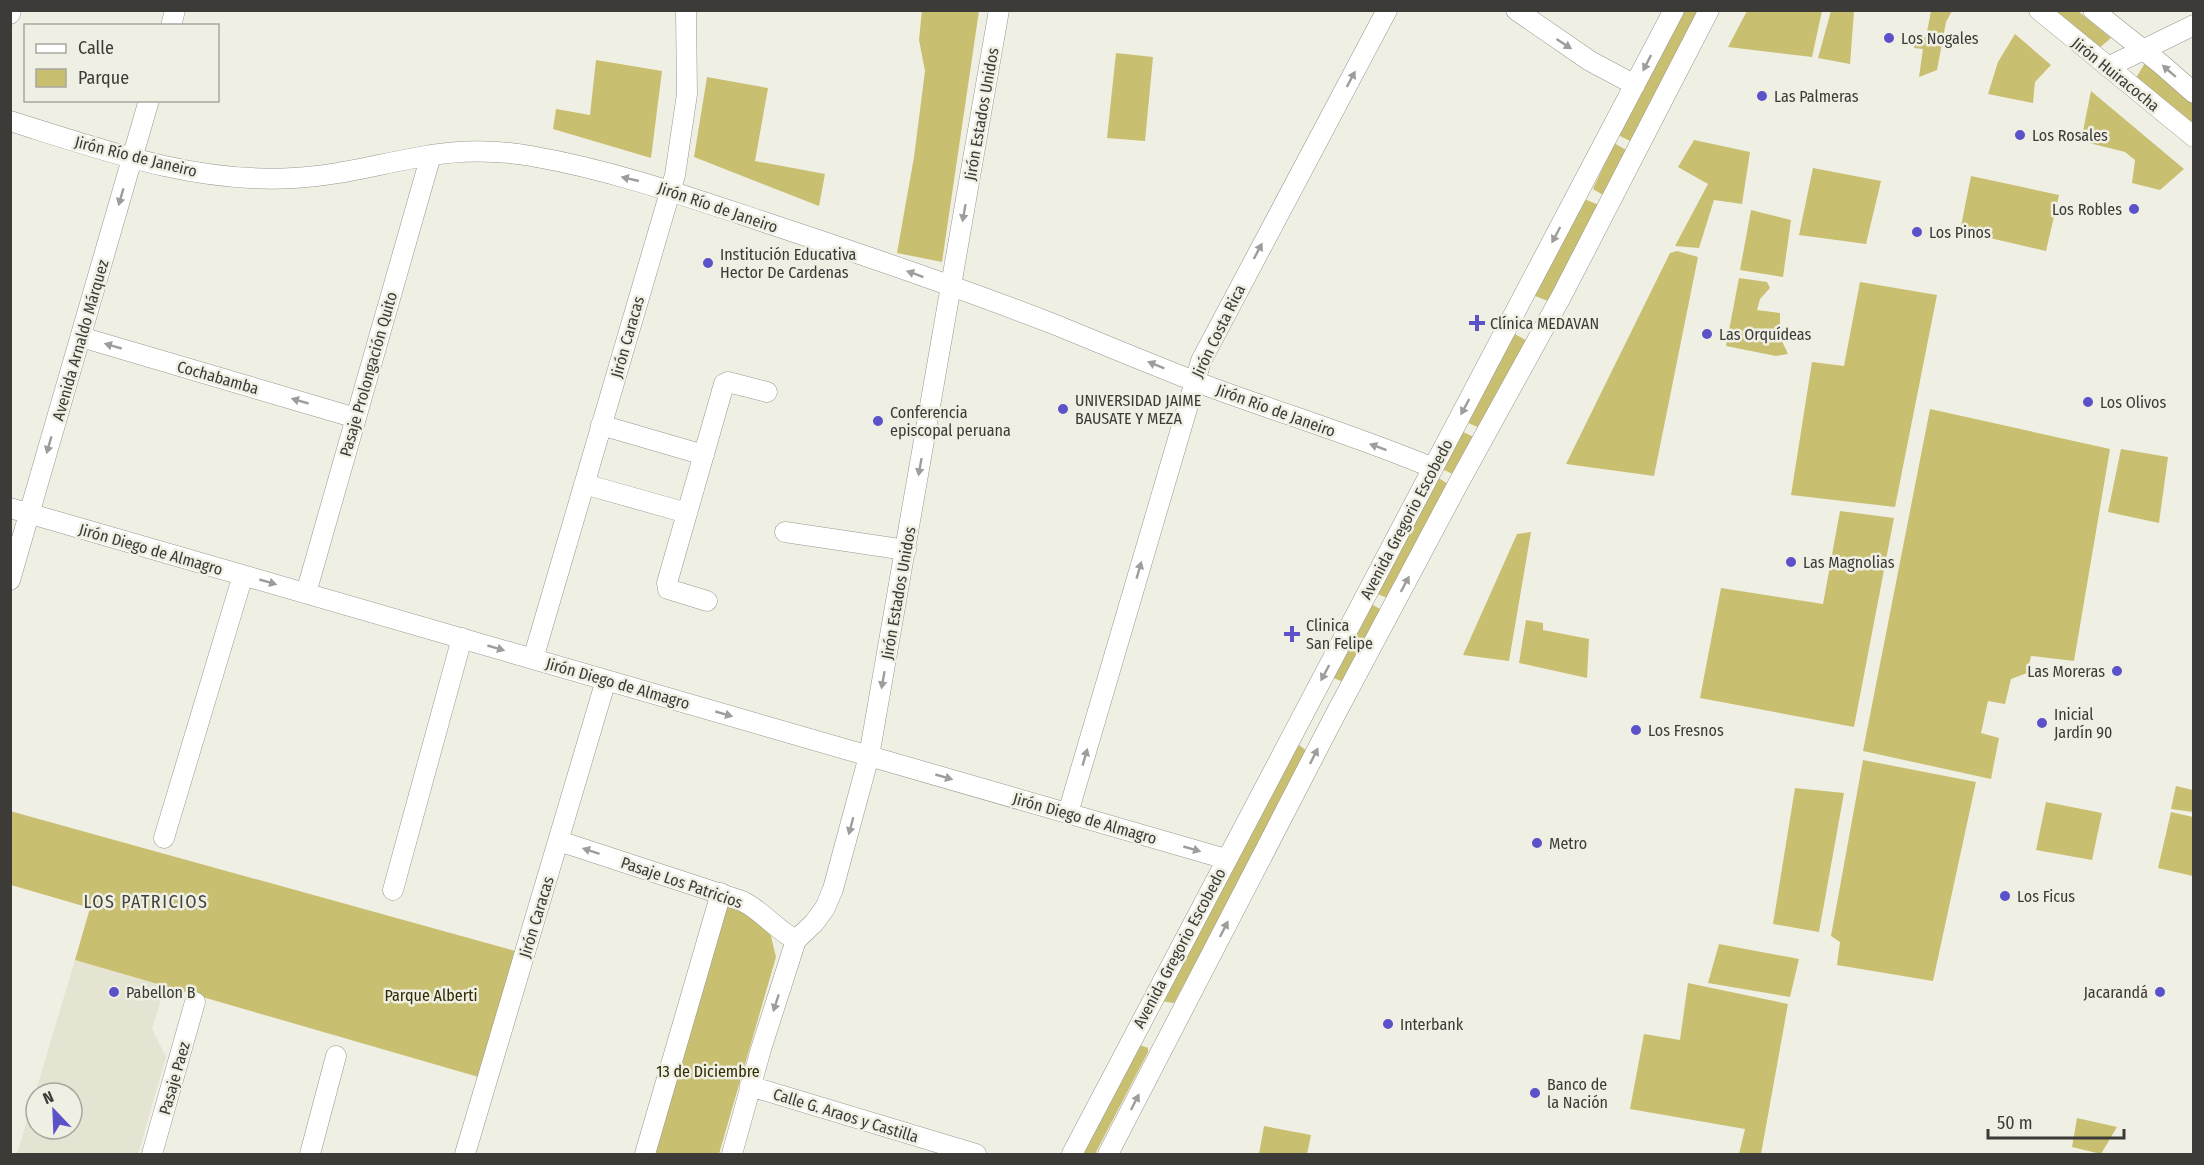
<svg xmlns="http://www.w3.org/2000/svg" width="2204" height="1165" font-family="'Fira Sans Condensed',sans-serif">
<style>
.built{fill:#e5e3d1;fill-rule:evenodd}
.green{fill:#c9bf71}
.lines{fill:none;stroke-linecap:round;stroke-linejoin:round}
.minor-casing{stroke:#98978d;stroke-width:21}
.minor{stroke:#fff;stroke-width:20}
.oneway{fill:#9e9d9b}
.poi-dot{fill:#5b51c9;stroke:#f0efe4;stroke-width:2}
.labels{text-anchor:middle;stroke-width:5;stroke-linejoin:round;paint-order:stroke}
.poi-label{font-size:16px;fill:#3c3b37;stroke:#f0efe4;text-anchor:start}
.street-label{font-size:16px;fill:#3c3b37;stroke:#f0efe4}
.park-label{font-size:16px;fill:#302a01;stroke:#f0efe4}
.neighbourhood-label{font-size:18px;letter-spacing:1.5px;fill:#44433b;stroke:#f0efe4}
</style>
<rect width="100%" height="100%" fill="#f0efe4"/>
<path class="built" d="M75 960 165 986 152 1029 166 1057 138 1154H17ZM36 1093H72V1129H36Z"/>
<path class="green" d="M922 10 979 11 942 262 897 253 914 157 925 71 919 40Z
M1684 11H1698L1630 141 1616 134Z
M1747 11H1822L1812 57 1728 47Z
M1831 11H1854L1850 64 1818 58Z
M1931 11H1952L1946 22 1937 70 1919 77 1923 49 1914 48 1917 36 1926 37Z
M2051 11H2078L2111 38 2098 49Z
M2015 34 2051 65 2035 82 2033 103 1988 94 1998 62Z
M1116 53 1153 57 1145 141 1107 138Z
M596 60 662 71 651 158 553 129 556 109 590 115Z
M2145 63 2193 103V125L2136 78Z
M707 77 768 88 755 161 825 174 819 206 694 157Z
M2091 91 2184 169 2160 190 2132 183 2135 160 2125 152 2081 141Z
M1694 140 1750 152 1742 204 1714 200 1699 248 1675 246 1708 184 1678 167Z
M1614 143 1626 150 1603 195 1593 189Z
M1813 168 1881 181 1866 244 1799 235Z
M1971 176 2059 195 2046 251 1960 231Z
M1584 199 1599 205 1548 301 1535 296Z
M1751 210 1791 220 1783 277 1740 270Z
M1677 251 1698 257 1654 476 1566 464 1670 253Z
M1739 278 1767 282 1770 288 1760 299 1757 310 1780 313V337L1788 354 1776 356 1726 346Z
M1860 282 1937 295 1895 507 1791 495 1812 362 1844 366Z
M1513 333 1529 342 1482 429 1466 422Z
M1930 409 2110 449 2074 661 2031 656 2027 673 2011 679 2005 704 1988 701 1981 733 1999 738 1991 779 1863 751Z
M1461 431 1476 438 1457 476 1442 469Z
M2121 449 2168 457 2159 523 2108 512Z
M1437 477 1448 484 1387 598 1373 592Z
M1840 511 1894 518 1854 727 1700 698 1721 588 1823 604Z
M1531 532 1509 661 1463 655 1517 534Z
M1366 601 1380 609 1343 682 1327 675Z
M1526 620 1543 623V630L1589 639 1587 678 1519 663Z
M1294 741 1308 752 1174 1003 1160 1001Z
M1863 760 1976 782 1933 981 1837 965 1840 942 1831 936Z
M2176 786 2193 790V812L2171 809Z
M1795 788 1844 793 1819 932 1773 924Z
M2046 802 2102 813 2092 860 2036 850Z
M10 811 519 952 482 1078 75 960 90 908 11 885Z
M2171 812 2193 817V876L2158 868Z
M721 901 751 909 770 932 776 957 719 1154H648Z
M1719 944 1799 959 1790 997 1708 983Z
M1688 983 1788 1004 1761 1154H1739L1745 1129 1630 1109 1644 1034 1680 1040Z
M1140 1045 1148 1048V1052L1095 1154H1078Z
M2077 1118 2117 1127 2101 1154 2072 1147Z
M1264 1126 1311 1135 1307 1154H1259Z"/>
<g class="lines">
<g class="minor-casing">
<path id="minor" d="M1516 10 1590 61 1635 85
M2039 10 2194 137
M2093 10 2161 64 2194 93
M10 14 11 10
M171 26 175 10
M2108 67 2194 25
M10 121C103 150 195 184 294 178 339 176 382 163 426 156 460 150 497 150 531 156 612 170 689 197 767 223 864 255 961 288 1056 325 1102 344 1148 363 1194 381 1273 411 1355 435 1433 468
M81 337 356 418
M601 425 704 455
M584 484 687 513
M10 508 1226 859
M785 532 906 550
M10 580 149 100
M306 593 431 155
M707 601 668 589 667 583 724 384 728 382 767 392
M533 659 675 175 687 94 686 10
M1068 813 1201 361 1387 10
M164 838 243 575
M559 841 742 901C763 911 776 930 796 940
M393 890 462 638
M750 1086 976 1154
M152 1154 195 1002
M310 1154 336 1056
M465 1154 606 680
M645 1154 721 893
M732 1154 761 1049 796 940 814 923 825 908 833 889 869 756 999 10
M1072 1154 1674 10
M1108 1154 1333 719 1458 484 1561 297 1709 10"/>
</g>
<use href="#minor" class="minor"/>
</g>
<defs><path id="oneway-solid" d="M-6-.8H1V-3.2L6.5 0L1 3.2V.8H-6Z" transform="scale(1.5)"/></defs>
<g class="oneway">
<use href="#oneway-solid" transform="translate(1564 44) rotate(33)"/>
<use href="#oneway-solid" transform="translate(1647 63) rotate(117)"/>
<use href="#oneway-solid" transform="translate(2169 71) rotate(-139)"/>
<use href="#oneway-solid" transform="translate(1351 79) rotate(-62)"/>
<use href="#oneway-solid" transform="translate(630 179) rotate(-167)"/>
<use href="#oneway-solid" transform="translate(121 197) rotate(106)"/>
<use href="#oneway-solid" transform="translate(964 213) rotate(100)"/>
<use href="#oneway-solid" transform="translate(1556 235) rotate(118)"/>
<use href="#oneway-solid" transform="translate(1258 251) rotate(-62)"/>
<use href="#oneway-solid" transform="translate(915 274) rotate(-160)"/>
<use href="#oneway-solid" transform="translate(113 346) rotate(-164)"/>
<use href="#oneway-solid" transform="translate(1156 365) rotate(-158)"/>
<use href="#oneway-solid" transform="translate(300 401) rotate(-164)"/>
<use href="#oneway-solid" transform="translate(1465 407) rotate(118)"/>
<use href="#oneway-solid" transform="translate(49 445) rotate(106)"/>
<use href="#oneway-solid" transform="translate(1378 447) rotate(-160)"/>
<use href="#oneway-solid" transform="translate(920 467) rotate(100)"/>
<use href="#oneway-solid" transform="translate(1139 570) rotate(-74)"/>
<use href="#oneway-solid" transform="translate(268 582) rotate(16)"/>
<use href="#oneway-solid" transform="translate(1405 584) rotate(-62)"/>
<use href="#oneway-solid" transform="translate(496 648) rotate(16)"/>
<use href="#oneway-solid" transform="translate(1325 673) rotate(118)"/>
<use href="#oneway-solid" transform="translate(883 680) rotate(100)"/>
<use href="#oneway-solid" transform="translate(724 714) rotate(16)"/>
<use href="#oneway-solid" transform="translate(1314 756) rotate(-63)"/>
<use href="#oneway-solid" transform="translate(1085 757) rotate(-74)"/>
<use href="#oneway-solid" transform="translate(944 777) rotate(16)"/>
<use href="#oneway-solid" transform="translate(851 826) rotate(105)"/>
<use href="#oneway-solid" transform="translate(1192 849) rotate(16)"/>
<use href="#oneway-solid" transform="translate(591 851) rotate(-162)"/>
<use href="#oneway-solid" transform="translate(1224 929) rotate(-63)"/>
<use href="#oneway-solid" transform="translate(776 1003) rotate(108)"/>
<use href="#oneway-solid" transform="translate(1135 1102) rotate(-63)"/>
</g>
<g class="poi-dot">
<circle cx="1889" cy="38" r="6"/>
<circle cx="1762" cy="96" r="6"/>
<circle cx="2020" cy="135" r="6"/>
<circle cx="2134" cy="209" r="6"/>
<circle cx="1917" cy="232" r="6"/>
<circle cx="708" cy="263" r="6"/>
<path d="M1474 314h6v6h6v6h-6v6h-6v-6h-6v-6h6z"/>
<circle cx="1707" cy="334" r="6"/>
<circle cx="2088" cy="402" r="6"/>
<circle cx="1063" cy="409" r="6"/>
<circle cx="878" cy="421" r="6"/>
<circle cx="1791" cy="562" r="6"/>
<path d="M1289 625h6v6h6v6h-6v6h-6v-6h-6v-6h6z"/>
<circle cx="2117" cy="671" r="6"/>
<circle cx="2042" cy="723" r="6"/>
<circle cx="1636" cy="730" r="6"/>
<circle cx="1537" cy="843" r="6"/>
<circle cx="2005" cy="896" r="6"/>
<circle cx="114" cy="992" r="6"/>
<circle cx="2160" cy="992" r="6"/>
<circle cx="1388" cy="1024" r="6"/>
<circle cx="1535" cy="1093" r="6"/>
</g>
<g class="labels">
<g class="poi-label">
<text x="1901" y="44">Los Nogales</text>
<text x="1774" y="102">Las Palmeras</text>
<text x="2032" y="141">Los Rosales</text>
<text x="2122" y="215" text-anchor="end">Los Robles</text>
<text x="1929" y="238">Los Pinos</text>
<text x="720" y="260">Institución Educativa<tspan x="720" dy="18">Hector De Cardenas</tspan></text>
<text x="1490" y="329">Clínica MEDAVAN</text>
<text x="1719" y="340">Las Orquídeas</text>
<text x="1075" y="406">UNIVERSIDAD JAIME<tspan x="1075" dy="18">BAUSATE Y MEZA</tspan></text>
<text x="2100" y="408">Los Olivos</text>
<text x="890" y="418">Conferencia<tspan x="890" dy="18">episcopal peruana</tspan></text>
<text x="1803" y="568">Las Magnolias</text>
<text x="1306" y="631">Clinica<tspan x="1306" dy="18">San Felipe</tspan></text>
<text x="2105" y="677" text-anchor="end">Las Moreras</text>
<text x="2054" y="720">Inicial<tspan x="2054" dy="18">Jardín 90</tspan></text>
<text x="1648" y="736">Los Fresnos</text>
<text x="1549" y="849">Metro</text>
<text x="2017" y="902">Los Ficus</text>
<text x="126" y="998">Pabellon B</text>
<text x="2148" y="998" text-anchor="end">Jacarandá</text>
<text x="1400" y="1030">Interbank</text>
<text x="1547" y="1090">Banco de<tspan x="1547" dy="18">la Nación</tspan></text>
</g>
<g class="street-label">
<text transform="translate(2116 74) rotate(39)" y="6">Jirón Huiracocha</text>
<text transform="translate(981 114) rotate(-80)" y="6">Jirón Estados Unidos</text>
<text transform="translate(136 156) rotate(14)" y="6">Jirón Río de Janeiro</text>
<text transform="translate(718 207) rotate(19)" y="6">Jirón Río de Janeiro</text>
<text transform="translate(1218 331) rotate(-64)" y="6">Jirón Costa Rica</text>
<text transform="translate(627 337) rotate(-74)" y="6">Jirón Caracas</text>
<text transform="translate(80 340) rotate(-74)" y="6">Avenida Arnaldo Márquez</text>
<text transform="translate(368 374) rotate(-74)" y="6">Pasaje Prolongación Quito</text>
<text transform="translate(218 377) rotate(16)" y="6">Cochabamba</text>
<text transform="translate(1276 410) rotate(20)" y="6">Jirón Río de Janeiro</text>
<text transform="translate(1406 519) rotate(-62)" y="6">Avenida Gregorio Escobedo</text>
<text transform="translate(151 549) rotate(16)" y="6">Jirón Diego de Almagro</text>
<text transform="translate(898 593) rotate(-80)" y="6">Jirón Estados Unidos</text>
<text transform="translate(618 683) rotate(16)" y="6">Jirón Diego de Almagro</text>
<text transform="translate(1085 818) rotate(16)" y="6">Jirón Diego de Almagro</text>
<text transform="translate(682 882) rotate(19)" y="6">Pasaje Los Patricios</text>
<text transform="translate(536 917) rotate(-73)" y="6">Jirón Caracas</text>
<text transform="translate(1179 948) rotate(-62)" y="6">Avenida Gregorio Escobedo</text>
<text transform="translate(174 1078) rotate(-74)" y="6">Pasaje Paez</text>
<text transform="translate(846 1115) rotate(17)" y="6">Calle G. Araos y Castilla</text>
</g>
<g class="park-label">
<text x="431" y="1001">Parque Alberti</text>
<text x="708" y="1077">13 de Diciembre</text>
</g>
<g class="neighbourhood-label">
<text x="146" y="908">LOS PATRICIOS</text>
</g>
</g>
<rect width="2204" height="1165" fill="none" stroke="#3c3b37" stroke-width="24"/>
<rect x="24" y="24" width="195" height="78" fill="#f0efe4" stroke="#a8a79f" stroke-width="1.5"/>
<rect x="36" y="44" width="30" height="9" fill="#ffffff" stroke="#a8a79f" stroke-width="1.5"/>
<text x="78" y="54" font-size="18" fill="#3c3b37">Calle</text>
<rect x="36" y="69" width="30" height="18" fill="#c9bf71" stroke="#a8a79f" stroke-width="1.5"/>
<text x="78" y="84" font-size="18" fill="#3c3b37">Parque</text>
<g transform="translate(54 1111) rotate(337)"><circle r="28" fill="#f0efe4" stroke="#a8a79f" stroke-width="1.5"/>
<path d="M0-4.5L10 22L0 15L-10 22Z" fill="#5b51c9"/>
<text y="-9" font-size="16" font-weight="bold" text-anchor="middle" fill="#3c3b37">N</text>
</g>
<path d="M1988 1129v9h136v-9" fill="none" stroke="#3c3b37" stroke-width="3"/>
<text x="1997" y="1129" font-size="18" fill="#3c3b37" stroke="#f0efe4" stroke-width="4.5" paint-order="stroke">50 m</text>
</svg>
